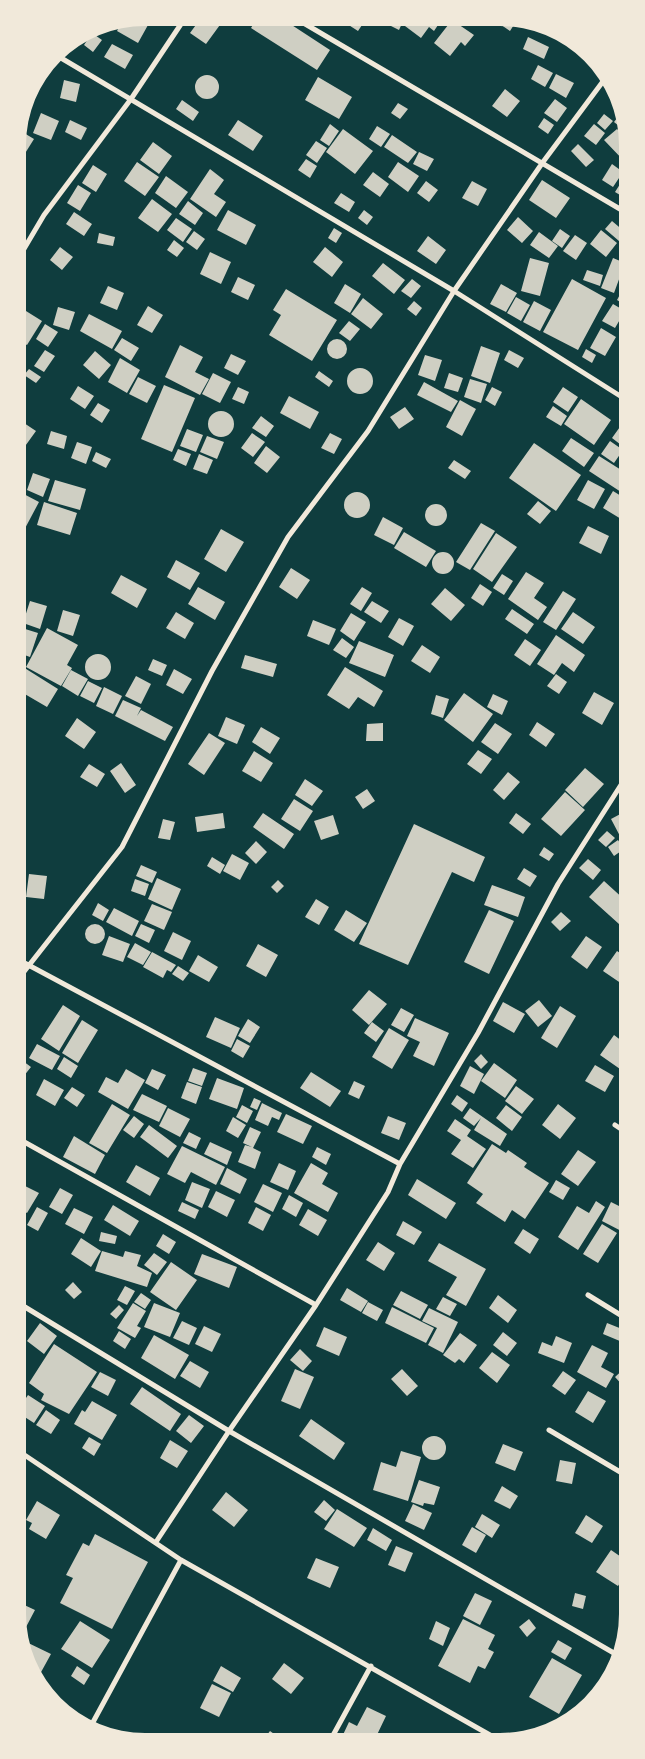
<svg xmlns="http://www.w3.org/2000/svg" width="645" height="1759" font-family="Cabin,sans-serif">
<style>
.building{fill:#cfcfc3}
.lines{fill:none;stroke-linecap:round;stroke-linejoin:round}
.minor{stroke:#f1e9da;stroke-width:5}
</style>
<rect width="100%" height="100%" fill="#0f3d3e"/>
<path class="building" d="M201 18H225L206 44 190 33Z
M257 18H281L330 50 317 70 251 28Z
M138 19 148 25 138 43 117 31 122 22Z
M346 19H366L358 31 344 22Z
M377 19H404L399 30Z
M410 19H442L434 31 429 27 421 38 405 26Z
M452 20 474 35 465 46 461 42 450 56 434 43Z
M494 20H517L510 31Z
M92 33 102 40 93 52 84 45Z
M528 37 549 47 544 59 523 49Z
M112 44 133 55 125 69 104 57Z
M538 65 553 73 545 87 531 79Z
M556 74 574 83 566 98 549 88Z
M195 87a12 12 0 1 1 24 0a12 12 0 1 1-24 0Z
M318 77 352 97 339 119 305 100Z
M64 80 80 84 76 102 60 98Z
M505 89 520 101 507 117 492 106Z
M555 99 567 108 557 122 544 113Z
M182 100 199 112 193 121 176 109Z
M398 103 408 109 400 119 391 113Z
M41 113 59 121 51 140 33 133Z
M621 113 625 120V131L614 122Z
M604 114 613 121 605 130 597 123Z
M544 118 554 125 548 134 538 127Z
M70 120 87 128 81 140 65 132Z
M238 120 263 136 253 151 228 135Z
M330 124 339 131 329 146 320 140Z
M594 124 605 133 596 145 584 136Z
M377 126 390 134 381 147 369 139Z
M343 129 373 151 355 174 326 152Z
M617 129 625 137V162L604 140Z
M19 130 34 139 24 155 18 152Z
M392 135 417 152 408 163 384 147Z
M316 141 327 148 317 163 306 155Z
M153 142 172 156 159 174 140 160Z
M578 144 594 160 586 167 571 151Z
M419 152 434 159 427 171 413 164Z
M306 159 317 166 310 178 298 170Z
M137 162 159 177 145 196 124 181Z
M398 162 419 176 408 192 388 177Z
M612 164 623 172 613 187 602 180Z
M93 165 107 174 96 192 82 183Z
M210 169 224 180 214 194 226 202 216 217 190 199Z
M373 172 389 184 380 197 363 185Z
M166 176 188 192 176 208 155 193Z
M542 180 570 198 556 218 529 200Z
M426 181 438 190 429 202 417 193Z
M472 181 487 189 478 206 462 198Z
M622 181 625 183V198L615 192Z
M78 185 91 193 80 211 67 203Z
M341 193 355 202 349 212 334 203Z
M152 199 172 214 158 232 138 218Z
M188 201 203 213 195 225 179 214Z
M228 210 256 225 246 245 217 230Z
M364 210 373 217 367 225 358 218Z
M74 212 92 224 84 236 66 224Z
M518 217 533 231 522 243 507 230Z
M176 218 192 229 183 242 167 230Z
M612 221 625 232 619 241 605 229Z
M334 228 342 233 336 243 328 238Z
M560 229 570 236 562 248 552 241Z
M601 230 617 243 606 257 590 244Z
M194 231 205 239 197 250 186 242Z
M539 232 558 246 549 258 530 245Z
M99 233 115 237 113 246 97 243Z
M575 235 587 243 576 260 563 251Z
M428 236 446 250 436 264 417 251Z
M174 240 184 248 177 257 167 250Z
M625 242V256L620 255Z
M60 247 73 257 62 270 50 260Z
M325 247 343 262 332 277 313 262Z
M210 252 231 262 221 284 200 274Z
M530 258 549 263 540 296 521 291Z
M613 258 625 263 614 293 601 288Z
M383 263 405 280 394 294 372 276Z
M587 270 603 275 600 286 583 280Z
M238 277 255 285 248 300 231 292Z
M412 279 421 286 411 298 401 291Z
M572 279 606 298 578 350 543 332Z
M345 284 361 294 350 313 334 303Z
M501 284 517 293 506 312 490 304Z
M625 285V305L617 300Z
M108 286 124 293 117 310 100 303Z
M286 289 337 320 312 361 269 335 281 315 273 310Z
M516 297 530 305 521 321 507 313Z
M363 298 383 314 371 329 351 314Z
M414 301 422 308 416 316 407 309Z
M534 301 551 310 540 331 523 322Z
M613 304 625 311 615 328 602 321Z
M18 306 42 321 27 345 18 340Z
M148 306 163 315 152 333 137 325Z
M58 307 75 312 69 330 53 325Z
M89 314 122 331 112 349 80 331Z
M625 318V329L621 326Z
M349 321 360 329 350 341 339 333Z
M45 324 58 332 48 347 36 339Z
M601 328 616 337 605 356 590 348Z
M122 338 139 348 131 361 114 350Z
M327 349a10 10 0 1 1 20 0a10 10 0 1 1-20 0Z
M180 345 203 357 195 372 209 379 200 395 165 377Z
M481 346 500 353 490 383 471 376Z
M586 349 596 355 592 363 582 357Z
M45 350 55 356 44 372 34 366Z
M509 350 524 358 518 368 504 360Z
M95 351 111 365 99 379 83 365Z
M231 354 246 361 238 375 224 368Z
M425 355 442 360 435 381 418 375Z
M120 358 140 370 127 393 108 382Z
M347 381a13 13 0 1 1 26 0a13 13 0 1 1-26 0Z
M29 369 41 377 36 383 24 375Z
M319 371 333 381 329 387 315 377Z
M213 373 231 382 220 403 202 394Z
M449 373 463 378 458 392 444 388Z
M138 377 156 386 147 403 129 394Z
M470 379 487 384 481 403 464 397Z
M424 382 458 401 451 412 417 395Z
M164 385 195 398 172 452 141 439Z
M78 386 94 396 85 409 70 399Z
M238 387 249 392 244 404 232 399Z
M492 387 502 392 495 406 485 400Z
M563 387 578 397 568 412 553 402Z
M289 396 319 412 310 429 280 413Z
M581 399 611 420 594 445 564 424Z
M460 400 476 409 462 436 446 427Z
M98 403 110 410 102 423 90 415Z
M553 406 567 416 561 426 546 417Z
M405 407 414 419 399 429 390 417Z
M208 424a13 13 0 1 1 26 0a13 13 0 1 1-26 0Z
M261 416 274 426 266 437 252 428Z
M18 419 36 431 18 456Z
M622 424 625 426V448L612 438Z
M187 429 203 435 196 452 180 446Z
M51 431 67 436 64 449 47 444Z
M252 433 265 442 253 457 241 448Z
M330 433 342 439 334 454 321 448Z
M207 436 224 442 217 459 200 452Z
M571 438 594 453 584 467 562 451Z
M610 441 623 450 614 463 601 454Z
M77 442 92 447 86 464 71 458Z
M534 443 581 475 556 511 509 478Z
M266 446 280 457 267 473 254 463Z
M178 449 191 454 186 466 173 460Z
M96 452 111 459 106 468 92 461Z
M199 454 213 460 207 474 193 469Z
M599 456 626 473V484L621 492 589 471Z
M454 460 471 471 465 479 448 468Z
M33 473 50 479 43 497 27 490Z
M55 480 86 489 80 510 48 501Z
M588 480 605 489 594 509 577 500Z
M18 491 39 502 22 534 18 532Z
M613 491 626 499V522L603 508Z
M344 505a13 13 0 1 1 26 0a13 13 0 1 1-26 0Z
M538 501 551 511 540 524 527 514Z
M44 502 77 513 70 535 37 525Z
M425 515a11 11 0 1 1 22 0a11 11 0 1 1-22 0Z
M383 517 403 528 394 545 374 535Z
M481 523 495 531 470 570 456 562Z
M588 526 609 536 601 554 579 543Z
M221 529 244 542 226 572 204 559Z
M404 532 436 551 426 567 394 548Z
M496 533 517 547 492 582 473 569Z
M432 563a11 11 0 1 1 22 0a11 11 0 1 1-22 0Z
M176 560 200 573 190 590 167 577Z
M291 568 310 580 297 599 279 587Z
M526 572 544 583 534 598 547 607 538 620 508 599Z
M502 574 513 581 504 595 493 588Z
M121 575 147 589 137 608 111 593Z
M480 584 492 592 483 606 471 598Z
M198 587 225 602 215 620 188 604Z
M362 587 372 593 361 611 350 604Z
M445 588 465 605 451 621 431 604Z
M563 591 576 599 556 630 543 622Z
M30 601 47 606 40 629 23 623Z
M372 601 389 611 381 623 364 612Z
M512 609 534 624 527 634 505 619Z
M63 610 80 615 73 636 57 631Z
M176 612 194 623 185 639 166 628Z
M573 612 595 627 583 644 561 629Z
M351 613 366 622 354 641 340 631Z
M399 618 414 626 403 646 388 637Z
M313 620 336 629 329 645 307 636Z
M22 628 38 633 30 657 19 653V638Z
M47 628 78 645 67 665 72 668 61 686 26 667Z
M556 635 585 655 574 672 562 663 554 675 537 664Z
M342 638 354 647 346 658 333 650Z
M525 639 541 650 530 666 514 655Z
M359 641 394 655 385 677 349 663Z
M422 645 440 657 430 673 411 661Z
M85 667a13 13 0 1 1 26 0a13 13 0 1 1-26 0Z
M245 655 277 664 273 677 241 668Z
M153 659 167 665 162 676 148 670Z
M23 667 58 689 47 707 23 693 26 689 19 685V674Z
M345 667 383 691 374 707 358 697 349 709 327 695Z
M174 669 192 679 183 694 166 685Z
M71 670 88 679 78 696 62 686Z
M556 674 567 682 559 694 547 686Z
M136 676 151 684 141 704 125 696Z
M88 681 102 688 94 703 80 696Z
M104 687 122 696 113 714 96 706Z
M594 692 614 703 602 725 582 713Z
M464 693 493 714 473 742 444 720Z
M493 694 508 701 502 715 487 707Z
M436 695 449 699 443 718 431 714Z
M123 700 141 708 137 716 141 710 173 727 165 741 115 716Z
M226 717 245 725 237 744 218 736Z
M77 718 96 732 84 749 65 736Z
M537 722 555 734 546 747 529 735Z
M383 723V741H366L367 724Z
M495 723 512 734 498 754 481 742Z
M261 727 280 738 270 754 252 742Z
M209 733 225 743 204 775 188 764Z
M478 750 492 759 481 774 467 764Z
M254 751 273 763 261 782 242 771Z
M121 763 136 785 125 793 110 771Z
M89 764 105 774 97 787 80 777Z
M585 768 604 784 583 807 565 790Z
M508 772 520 782 504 800 493 790Z
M305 779 323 791 312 806 295 795Z
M367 789 375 801 363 809 355 797Z
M565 792 585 810 561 836 541 819Z
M294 799 313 811 300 831 281 819Z
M626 811V835L621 838 611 819Z
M223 813 225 828 197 832 195 817Z
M263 813 294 834 284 849 253 827Z
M516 813 531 824 523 834 509 823Z
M333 815 339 834 321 840 314 821Z
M163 819 175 822 170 840 158 838Z
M414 824 485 857 474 882 452 872 408 965 359 944Z
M607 831 615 838 606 847 598 840Z
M618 840 624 849 614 856 608 847Z
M256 841 267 852 256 864 245 853Z
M544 847 554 854 549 861 539 855Z
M232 854 249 863 240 880 223 871Z
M212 857 225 865 220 874 207 866Z
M588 859 601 870 593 880 579 868Z
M141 865 157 872 152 883 136 876Z
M524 868 537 876 530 887 517 879Z
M29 874 47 876 44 899 26 897Z
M157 878 181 889 172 910 148 899Z
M135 879 149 884 145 896 131 891Z
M278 880 284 886 277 893 271 887Z
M604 881 626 901V915L619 924 589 897Z
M492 885 525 897 518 917 484 905Z
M316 899 329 907 319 925 305 917Z
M98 903 109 910 103 921 92 915Z
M152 904 172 912 164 930 144 921Z
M114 908 139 921 132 936 106 922Z
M346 910 367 923 354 942 334 930Z
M489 910 514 921 489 974 464 962Z
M561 912 571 921 560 931 551 922Z
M85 934a10 10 0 1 1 20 0a10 10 0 1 1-20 0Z
M141 924 155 930 149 943 135 936Z
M173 932 191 941 182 960 164 951Z
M109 936 130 944 123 962 102 955Z
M586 936 602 947 587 969 571 957Z
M135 943 151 952 143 965 127 957Z
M258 944 278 955 266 977 246 966Z
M617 951 626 957 625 986 603 971Z
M152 952 176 965 171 972 167 970 163 978 143 967Z
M198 955 218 967 209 982 189 971Z
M178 966 189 973 183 981 172 974Z
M369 990 387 1004 369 1025 352 1010Z
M539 1000 552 1016 538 1027 525 1011Z
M503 1002 525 1014 514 1033 493 1021Z
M63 1005 80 1016 59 1051 41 1039Z
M560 1006 576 1016 557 1048 541 1038Z
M401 1008 414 1015 404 1032 391 1025Z
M626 1016V1033L619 1028Z
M215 1017 240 1028 231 1048 206 1037Z
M415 1018 449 1033 434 1066 413 1056 420 1042 407 1036Z
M248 1019 260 1027 250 1043 238 1036Z
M82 1020 98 1030 78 1063 62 1053Z
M372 1022 384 1031 376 1042 364 1033Z
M389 1028 409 1040 392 1069 372 1057Z
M614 1035 626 1044V1059L620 1069 600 1055Z
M237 1039 250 1046 243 1058 231 1051Z
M37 1044 60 1056 52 1070 29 1058Z
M481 1054 488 1062 481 1069 474 1061Z
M64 1057 78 1066 71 1078 57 1069Z
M19 1058 31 1067 19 1082Z
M494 1063 517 1080 505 1098 481 1081Z
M595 1065 614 1076 605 1092 585 1081Z
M470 1066 484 1074 474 1094 460 1086Z
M193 1068 207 1073 202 1086 188 1081Z
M126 1069 145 1080 128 1109 98 1092 106 1077 118 1083Z
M152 1069 166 1075 158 1090 145 1083Z
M311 1072 341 1091 330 1107 300 1088Z
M217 1078 244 1088 237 1109 209 1099Z
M44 1079 64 1090 55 1106 36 1095Z
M354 1081 365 1086 359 1099 348 1094Z
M187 1082 202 1087 196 1104 181 1098Z
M516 1086 534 1099 522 1114 505 1101Z
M72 1087 85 1095 77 1107 64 1098Z
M142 1094 167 1106 159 1122 133 1110Z
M457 1095 468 1103 462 1112 451 1104Z
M254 1098 261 1101 257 1110 250 1107Z
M262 1103 282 1113 279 1120 272 1117 268 1126 255 1120Z
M112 1104 130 1115 107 1153 89 1143Z
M558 1104 576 1118 560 1139 542 1125Z
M242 1105 253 1111 247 1123 236 1117Z
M506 1105 522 1117 512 1131 496 1118Z
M168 1108 190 1119 180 1137 159 1126Z
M470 1108 507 1134 500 1146 474 1130 481 1118 474 1126 463 1118Z
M286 1114 312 1126 303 1144 277 1132Z
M134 1116 144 1124 134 1138 123 1130Z
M388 1116 406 1123 399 1140 381 1133Z
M233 1117 246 1125 238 1138 226 1131Z
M455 1119 471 1130 467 1136 486 1149 473 1168 451 1154 461 1140 447 1131Z
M149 1125 177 1146 168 1158 140 1137Z
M250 1127 261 1132 253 1148 261 1152 255 1169 238 1162 245 1145 252 1147 243 1143Z
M189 1132 201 1138 196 1149 183 1143Z
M74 1136 105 1155 95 1174 63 1157Z
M210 1142 232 1152 227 1165 204 1154Z
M492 1144 506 1153 508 1150 527 1163 524 1167 549 1183 525 1219 512 1210 505 1222 476 1203 483 1194 467 1183Z
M182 1146 225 1167 216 1185 191 1172 185 1183 167 1174Z
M317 1147 331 1154 326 1165 312 1157Z
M578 1150 596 1162 578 1186 561 1174Z
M279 1163 296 1171 288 1190 270 1182Z
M311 1163 328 1173 322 1184 338 1193 328 1212 294 1193Z
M136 1165 160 1178 150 1196 126 1182Z
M227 1168 247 1179 240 1194 220 1184Z
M417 1179 456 1203 446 1219 408 1195Z
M556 1180 570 1188 563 1200 549 1192Z
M192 1182 210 1189 202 1208 185 1200Z
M263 1184 282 1193 273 1212 254 1202Z
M23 1185 39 1193 27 1213 19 1209V1192Z
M60 1188 73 1195 62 1214 49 1207Z
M216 1191 235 1200 227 1217 208 1207Z
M289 1195 303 1203 296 1217 282 1209Z
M596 1201 605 1207 578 1250 558 1237 577 1206 589 1213Z
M182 1202 199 1210 195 1219 178 1211Z
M611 1202 627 1210V1234L602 1221Z
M113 1205 139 1221 130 1236 104 1220Z
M37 1207 48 1213 38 1231 27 1225Z
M256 1207 271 1215 263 1231 248 1223Z
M74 1208 93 1217 84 1234 65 1224Z
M308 1209 327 1220 318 1236 299 1225Z
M403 1221 422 1232 414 1245 396 1235Z
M602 1224 617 1233 598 1263 583 1254Z
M523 1229 539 1239 530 1254 514 1243Z
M101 1232 117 1236 115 1244 99 1241Z
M163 1234 176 1242 169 1254 156 1246Z
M81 1238 101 1251 91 1267 71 1254Z
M378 1242 395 1253 384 1271 366 1260Z
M439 1243 486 1269 466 1306 446 1295 457 1277 428 1261Z
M102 1251 123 1257 125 1251 141 1255 137 1266 152 1273 147 1287 95 1271Z
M154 1253 167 1262 157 1275 144 1265Z
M202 1254 237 1267 229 1288 194 1274Z
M171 1262 197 1280 176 1310 150 1292Z
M73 1282 82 1292 74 1299 65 1290Z
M125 1286 135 1291 127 1305 117 1300Z
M347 1288 368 1301 361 1312 340 1300Z
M401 1291 428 1305 420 1319 393 1305Z
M141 1293 151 1300 145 1309 134 1302Z
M498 1295 517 1310 508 1323 489 1308Z
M443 1297 457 1304 450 1316 436 1309Z
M368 1302 383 1310 377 1321 362 1313Z
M133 1303 146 1311 137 1326 141 1328 135 1338 117 1328Z
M154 1303 180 1313 170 1337 144 1327Z
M119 1305 124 1310 116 1319 110 1314Z
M392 1307 434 1328 426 1343 385 1323Z
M429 1308 458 1322 443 1353 428 1345 437 1328 422 1321Z
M182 1321 197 1328 189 1345 173 1338Z
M40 1323 57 1336 44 1354 27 1341Z
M607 1323 627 1331V1344L603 1334Z
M204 1326 221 1334 212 1352 195 1344Z
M324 1327 347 1337 339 1356 316 1346Z
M119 1331 131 1339 125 1349 113 1341Z
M503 1332 517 1343 507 1356 493 1345Z
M460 1333 477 1345 464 1363 459 1359 455 1363 443 1355Z
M154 1335 189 1355 175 1379 141 1358Z
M556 1336 572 1343 564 1363 538 1353 542 1342 552 1346Z
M54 1344 97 1372 69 1414 41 1400 44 1394 29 1383Z
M592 1345 608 1353 601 1367 614 1374 606 1388 577 1372Z
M300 1349 312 1361 303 1371 290 1360Z
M492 1352 510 1365 497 1383 479 1368Z
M20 1359 26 1361 20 1380Z
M190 1361 209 1372 200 1388 180 1376Z
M627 1366V1386L625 1388 615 1377Z
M295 1369 314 1377 300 1409 281 1401Z
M402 1369 418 1386 407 1396 391 1379Z
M563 1371 576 1380 565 1395 552 1386Z
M100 1372 116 1380 108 1396 91 1387Z
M142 1387 181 1414 170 1431 130 1404Z
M588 1391 606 1401 593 1423 575 1412Z
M28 1395 45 1406 34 1423 20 1414V1407Z
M92 1401 117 1415 102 1440 74 1424 82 1410 85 1412Z
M46 1410 60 1420 51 1434 36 1425Z
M189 1415 204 1426 191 1443 176 1431Z
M311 1419 345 1443 334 1460 299 1436Z
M422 1448a12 12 0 1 1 24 0a12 12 0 1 1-24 0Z
M89 1437 101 1444 94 1456 82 1448Z
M170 1440 188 1451 177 1468 160 1458Z
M503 1444 523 1452 515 1471 495 1463Z
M401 1451 421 1457 408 1501 373 1490 381 1462 396 1467Z
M560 1460 576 1463 572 1484 556 1481Z
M419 1480 440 1487 434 1505 424 1503 423 1506 411 1502Z
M502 1486 518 1496 510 1509 494 1501Z
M226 1492 248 1510 234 1527 212 1510Z
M20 1495 26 1498 20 1511Z
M324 1500 335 1510 326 1521 314 1512Z
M37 1501 60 1515 46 1539 29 1529 32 1523 26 1520Z
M413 1504 432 1513 424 1530 405 1521Z
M337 1509 367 1528 354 1547 324 1529Z
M482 1514 500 1525 492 1538 475 1527Z
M586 1515 603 1526 592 1543 575 1533Z
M472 1527 486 1535 476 1553 462 1545Z
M373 1528 392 1540 386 1551 367 1540Z
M95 1534 148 1562 112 1629 60 1603 73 1578 66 1575 83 1543 89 1546Z
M396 1546 413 1553 405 1572 388 1565Z
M611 1550 627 1561V1572L618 1586 596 1572Z
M316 1558 339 1567 330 1588 307 1578Z
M475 1593 492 1601 480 1625 463 1616Z
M575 1593 586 1596 583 1609 572 1606Z
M20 1603 35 1610 25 1629 20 1627Z
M627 1615V1622L625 1630 619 1624Z
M463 1619 495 1635 488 1649 494 1652 485 1669 478 1666 470 1683 438 1666Z
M529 1619 536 1628 527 1637 519 1627Z
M80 1621 110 1640 92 1668 61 1649Z
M436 1621 450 1628 443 1646 429 1639Z
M20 1639 51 1654 40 1674 38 1673Z
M558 1640 572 1648 565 1660 551 1652Z
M552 1658 582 1675 559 1714 529 1697Z
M284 1663 304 1678 291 1694 272 1679Z
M77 1666 90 1675 84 1685 71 1676Z
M221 1666 241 1678 233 1692 213 1681Z
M212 1684 231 1693 219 1717 200 1708Z
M367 1707 386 1716 375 1739H341L349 1722 357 1726Z
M270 1731 281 1739H264Z"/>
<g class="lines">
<path class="minor" d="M295 18 625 212
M56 55 454 291 625 399
M18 259 44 215 131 99 185 18
M19 960 400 1164
M19 978 122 847 212 671 288 537 368 431 454 291 543 162 604 80
M615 1125 627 1133
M19 1139 316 1305
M588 1295 627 1319
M20 1304 229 1431 619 1656
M549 1430 627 1476
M20 1452 181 1560 497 1739
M156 1542 229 1431 316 1305 388 1192 400 1164 478 1033 558 884 626 777
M92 1724 181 1560
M331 1739 371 1666"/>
</g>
<path d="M0 0H645V1759H0ZM145 26H500A119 119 0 0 1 619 145V1614A119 119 0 0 1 500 1733H145A119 119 0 0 1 26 1614V145A119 119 0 0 1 145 26Z" fill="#f1e9da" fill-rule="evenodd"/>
</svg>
